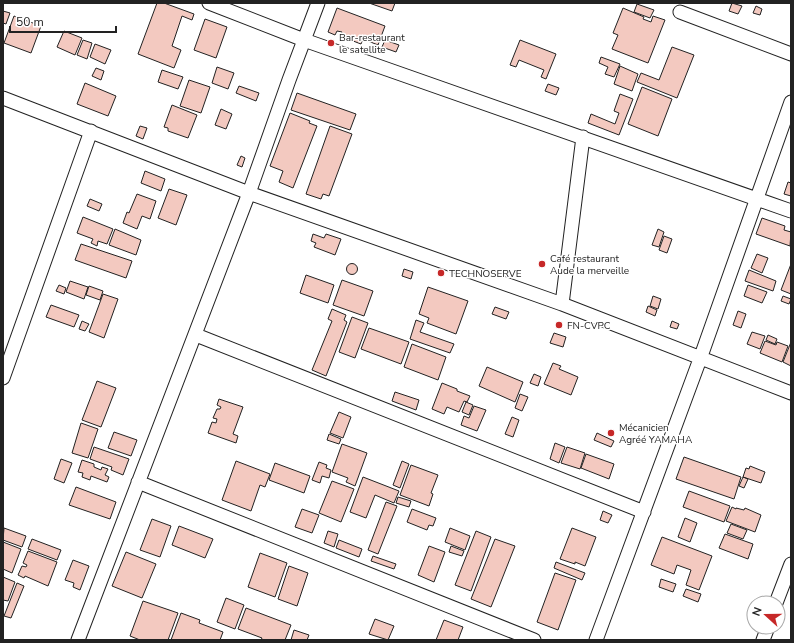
<svg xmlns="http://www.w3.org/2000/svg" width="794" height="643" font-family="'Nunito Sans',sans-serif">
<style>
.building{fill:#f3c9c0;stroke:#222}
.lines{fill:none;stroke-linecap:round;stroke-linejoin:round}
.minor-casing{stroke:#222;stroke-width:15}
.minor{stroke:#fff;stroke-width:13}
.poi-dot{fill:#c62828;stroke:#fff;stroke-width:1.5}
.labels{text-anchor:middle;stroke-width:3;stroke-linejoin:round;paint-order:stroke}
.poi-label{font-size:10px;fill:#222;stroke:#fff;text-anchor:start}
</style>
<rect width="100%" height="100%" fill="#fff"/>
<path class="building" d="M157 3H164L194 14 192 20 182 16 172 46 181 50 174 68 138 54Z
M369 3H395L392 11Z
M732 3 742 6 738 14 729 11Z
M637 4 654 10 650 18 634 12Z
M756 6 762 9 760 15 753 13Z
M337 8 385 26 378 45 363 39 361 44 340 36 342 32 337 31 335 35 328 32Z
M623 8 644 17 643 19 651 22 653 16 665 20 648 63 612 49 618 35 613 33Z
M3 11 10 13 6 24 3 23Z
M14 16 41 26 31 53 4 43Z
M205 19 227 27 216 58 194 50Z
M64 31 82 38 75 55 57 47Z
M83 40 92 43 87 59 77 55Z
M385 40 399 45 396 52 382 47Z
M520 40 556 54 546 79 541 77 544 70 519 60 516 67 510 65Z
M95 44 111 50 105 64 90 57Z
M672 47 694 55 677 98 637 82 641 73 659 80Z
M601 57 620 64 614 77 605 74 608 67 599 63Z
M620 66 638 74 632 91 614 84Z
M217 67 234 73 228 89 212 83Z
M96 68 104 71 101 80 92 76Z
M162 70 183 77 178 89 158 82Z
M189 80 210 87 201 113 180 106Z
M85 83 116 96 108 116 77 104Z
M548 84 559 88 556 95 545 91Z
M239 86 259 93 256 101 236 93Z
M642 87 672 99 658 136 628 124Z
M297 93 356 114 350 130 291 110Z
M620 94 633 99 619 135 588 123 591 114 615 124 619 113 614 111Z
M172 105 197 115 188 138 168 131V128L164 127Z
M221 109 232 114 226 129 215 125Z
M290 113 310 121 309 123 317 126 293 188 279 182 283 171 270 166Z
M140 126 147 128 143 139 136 136Z
M330 126 352 134 329 196 323 194 321 199 306 194Z
M241 156 245 158 242 167 237 165Z
M145 171 165 179 161 191 141 183Z
M788 182 791 183V196L784 194Z
M169 189 187 195 176 225 158 218Z
M137 194 156 201 150 219 142 216 137 229 123 223 127 212 129 213Z
M90 199 102 204 99 211 87 206Z
M83 217 113 229 107 244 98 241 97 246 91 243 93 239 77 233Z
M762 218 785 226 784 230 791 232 790 246 756 234Z
M115 229 141 240 136 255 109 245Z
M658 229 664 232 659 247 652 245Z
M313 234 324 238 326 234 341 239 335 255 314 247 316 243 311 241Z
M664 236 672 239 667 253 659 250Z
M81 244 132 261 126 278 75 260Z
M757 254 768 258 762 273 751 268Z
M346.5 269a5.5 5.5 0 1 1 11 0a5.5 5.5 0 1 1-11 0Z
M791 264V294L781 290Z
M404 269 413 272 411 279 402 276Z
M749 270 776 281 773 291 745 281Z
M306 275 334 285 328 303 300 293Z
M342 280 373 291 364 316 333 305Z
M70 281 88 287 84 299 66 292Z
M59 285 66 288 64 294 56 291Z
M748 285 767 292 762 303 744 296Z
M89 286 103 291 100 300 86 295Z
M428 287 468 301 456 334 427 323 429 318 419 314Z
M103 294 118 299 104 338 89 332Z
M653 296 661 299 658 309 650 306Z
M783 296 791 299 789 304 781 301Z
M51 305 79 315 74 327 46 317Z
M648 306 657 310 655 316 646 312Z
M495 307 509 312 506 319 492 314Z
M332 309 346 315 344 320 347 322 326 376 312 370 332 321 328 319Z
M738 311 746 314 741 328 733 325Z
M352 317 368 323 355 358 339 352Z
M416 320 424 323 420 332 454 344 450 353 410 339Z
M82 321 89 324 85 331 79 329Z
M672 321 679 324 677 329 670 327Z
M369 328 409 342 401 364 361 349Z
M752 332 765 336 760 349 747 344Z
M554 333 566 337 563 347 550 343Z
M768 335 777 339 775 344 766 340Z
M765 341 776 345 777 342 788 346 782 362 760 353Z
M791 342V366L783 362Z
M412 344 446 357 438 380 404 367Z
M553 363 561 366 559 369 578 377 571 395 544 384Z
M487 367 523 382 515 402 479 386Z
M534 374 541 377 538 386 530 383Z
M97 381 116 388 101 427 82 420Z
M442 383 457 389V391L470 396 467 402 464 401 459 412 447 407 444 414 432 409Z
M395 392 419 400 416 410 392 401Z
M520 394 528 397 522 411 515 408Z
M219 399 243 407 233 434 238 436 236 443 208 433 212 422 216 423 217 419 213 418 217 409H220L221 407 217 405Z
M466 402 473 405 469 415 462 412Z
M474 406 486 410 477 431 461 425 464 416 469 418Z
M339 412 351 417 343 438 330 433Z
M512 417 519 420 513 437 505 434Z
M81 423 98 429 88 458 72 453Z
M114 432 137 440 131 456 108 448Z
M597 433 614 441 611 447 594 440Z
M329 434 341 439 339 444 327 440Z
M555 443 565 447 559 463 550 459Z
M342 444 367 453 355 486 346 482 348 478 332 472Z
M94 447 129 459 123 475 111 470 112 467 90 459Z
M567 447 585 453 580 469 561 463Z
M586 454 614 464 609 479 581 468Z
M684 457 741 477 734 499 676 479Z
M61 459 72 463 64 483 54 479Z
M82 460 94 464V467L101 470 102 467 108 469 105 475 109 477 107 482 91 476 90 480 82 477 83 473 78 472Z
M236 461 270 474 265 487 260 485 251 511 222 500Z
M402 461 409 464 400 488 393 485Z
M319 462 327 465 326 468 331 470 329 478 322 476 320 483 312 480Z
M275 463 310 476 304 493 269 480Z
M411 465 438 475 431 493 433 494 429 506 400 495Z
M750 466 765 472 761 483 743 477 746 468 749 469Z
M363 477 399 491 394 503 375 495 366 518 350 512Z
M743 477 748 479 744 488 739 486Z
M332 481 354 489 341 522 319 513Z
M76 487 116 502 110 519 69 505Z
M689 491 730 506 724 522 683 507Z
M398 497 411 501 409 507 396 503Z
M386 502 397 506 378 554 368 550Z
M732 507 736 509V508L744 510 745 508 761 515 755 532 726 521Z
M302 509 319 515 312 533 295 527Z
M412 509 436 518 433 526 429 525 427 530 407 522Z
M603 511 612 515 608 523 600 520Z
M685 518 697 523 690 542 678 537Z
M152 519 171 526 160 557 140 550Z
M731 524 747 530 743 539 727 533Z
M179 526 213 539 205 558 172 545Z
M4 528 26 536 22 547 3 540Z
M450 528 470 536 465 550 445 542Z
M572 528 596 537 585 566 575 562V564L560 559Z
M328 531 338 534 334 547 324 543Z
M476 531 491 537 471 591 455 585Z
M725 534 753 544 748 559 719 548Z
M662 537 712 556 699 590 686 585 691 570 677 565 674 574 651 565Z
M32 539 61 550 57 560 28 549Z
M495 539 515 546 491 607 471 599Z
M339 540 362 549 359 557 336 548Z
M3 542 21 549 12 573 3 569Z
M429 546 445 552 434 582 418 575Z
M451 546 464 551 462 556 449 552Z
M28 551 57 562 48 586 25 576 24 578 18 575 22 566 26 567 27 565 23 563Z
M126 552 156 564 142 598 112 586Z
M260 553 287 563 275 597 248 587Z
M373 556 396 564 394 569 371 561Z
M73 560 89 566 80 590 73 587 74 583 65 580Z
M556 562 585 573 582 580 554 568Z
M289 566 308 573 297 606 278 599Z
M555 573 576 580 558 630 537 622Z
M3 577 15 582 8 601 3 600Z
M661 579 676 584 673 592 659 587Z
M17 583 24 586 11 618 4 616Z
M686 589 701 594 698 602 683 596Z
M226 598 244 605 235 629 217 622Z
M143 601 178 613 168 640H140L130 636Z
M246 608 291 625 285 640H261L262 638 238 629Z
M181 613 200 620 199 623 223 632 220 640H171Z
M375 619 394 626 388 640 369 634Z
M444 620 463 627 458 640H436Z
M294 630 309 635 307 640H291Z"/>
<g class="lines">
<g class="minor-casing">
<path id="minor" d="M209 3 304 40 791 211
M680 12 791 54
M3 98 249 193 562 304 791 393
M562 304 583 137
M196 335 644 512
M3 378 91 131
M138 482 534 640
M776 603 791 564
M78 640 249 193 289 80 318 3
M596 640 700 359 791 102
M763 640 768 627"/>
</g>
<use href="#minor" class="minor"/>
</g>
<g class="poi-dot">
<circle cx="331" cy="43" r="4"/>
<circle cx="542" cy="264" r="4"/>
<circle cx="441" cy="273" r="4"/>
<circle cx="559" cy="325" r="4"/>
<circle cx="611" cy="433" r="4"/>
</g>
<g class="labels">
<g class="poi-label">
<text x="339" y="41">Bar-restaurant<tspan x="339" dy="12">le satellite</tspan></text>
<text x="550" y="262">Café restaurant<tspan x="550" dy="12">Aude la merveille</tspan></text>
<text x="449" y="277">TECHNOSERVE</text>
<text x="567" y="329">FN-CVPC</text>
<text x="619" y="431">Mécanicien<tspan x="619" dy="12">Agréé YAMAHA</tspan></text>
</g>
</g>
<rect width="794" height="643" fill="none" stroke="#222222" stroke-width="8"/>
<g transform="translate(766 615) rotate(291)"><circle r="19" fill="#ffffff" stroke="#a7a7a7"/>
<path d="M0-3L7 15L0 10L-7 15Z" fill="#c62828"/>
<text y="-6" font-size="11" font-weight="bold" text-anchor="middle" fill="#222222">N</text>
</g>
<path d="M10 26v6h106v-6" fill="none" stroke="#222222" stroke-width="2"/>
<text x="16" y="26" font-size="12" fill="#222222" stroke="#ffffff" stroke-width="3" paint-order="stroke">50 m</text>
</svg>
